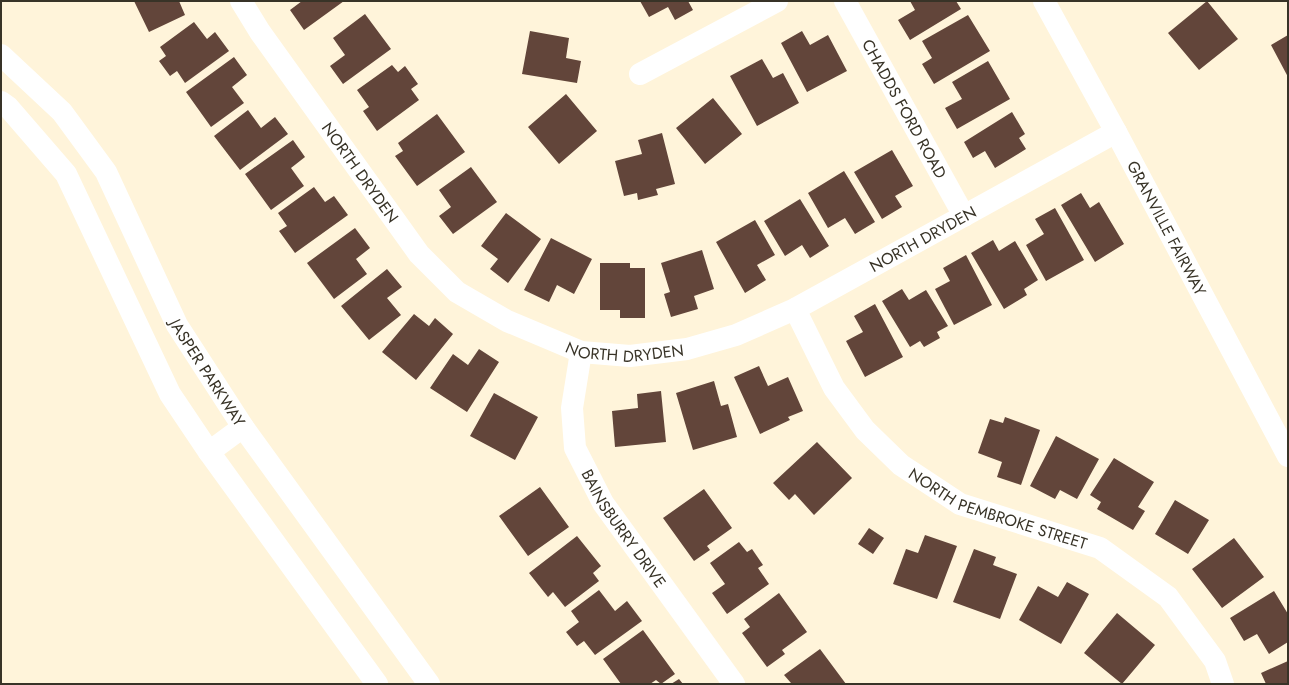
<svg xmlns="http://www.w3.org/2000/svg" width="1289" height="685" font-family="Jost,sans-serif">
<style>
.building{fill:#62453a}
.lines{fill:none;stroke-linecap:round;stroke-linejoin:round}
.street{stroke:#fff;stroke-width:22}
.secondary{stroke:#fff;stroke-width:22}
.labels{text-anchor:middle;stroke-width:4;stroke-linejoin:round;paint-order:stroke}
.street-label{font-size:16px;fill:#383327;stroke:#fff}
</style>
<rect width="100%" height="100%" fill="#fff4da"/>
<path class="building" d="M134 1H179L185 15 149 32Z
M302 1H344L304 30 290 10Z
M640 1H688L693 10 675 20 668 7 649 17Z
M910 1H956L961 9 910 40 898 20 915 10Z
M1207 1 1238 39 1199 70 1168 33Z
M365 14 391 49 343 84 330 66 345 55 333 38Z
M968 15 990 51 934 84 922 64 932 58 922 41Z
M194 22 207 39 215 32 229 51 185 83 177 71 170 76 159 61 166 56 160 47Z
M530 31 569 38 566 58 581 61 577 83 522 74Z
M802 31 810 45 828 35 847 71 807 92 781 43Z
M1288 35V77L1271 45Z
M234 57 247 75 232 87 244 103 211 127 186 92Z
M762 59 773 78 783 73 799 103 757 126 730 76Z
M988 61 1010 99 957 129 945 108 962 99 952 82Z
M392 65 398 72 405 66 418 84 411 89 419 100 377 131 363 111 369 107 357 90Z
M566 94 597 131 559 164 528 127Z
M713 98 742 134 705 164 676 128Z
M248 110 261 128 275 117 288 134 240 170 214 136Z
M1012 112 1025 134 1019 138 1026 149 995 168 985 151 973 158 964 142Z
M437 114 465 152 417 186 395 156 403 151 398 143Z
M662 133 675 184 656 189 658 195 638 200 637 193 624 196 615 161 642 154 638 140Z
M293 140 305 157 291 168 304 186 271 210 245 174Z
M892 150 913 186 895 196 902 207 882 219 854 172Z
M471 167 497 202 453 234 439 216 451 207 439 190Z
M844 171 875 222 855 234 845 218 828 228 808 193Z
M314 187 325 202 334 196 348 215 295 253 279 231 287 226 278 213Z
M1081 193 1090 208 1099 202 1124 244 1095 262 1061 205Z
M800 199 829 246 810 258 802 245 785 256 764 221Z
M1055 208 1084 260 1046 281 1026 245 1044 234 1035 219Z
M506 213 541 239 508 283 490 269 498 259 481 246Z
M755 220 775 255 757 265 766 280 745 293 716 242Z
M355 228 370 248 356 259 367 274 334 299 307 263Z
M551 238 592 259 574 294 557 285 549 302 524 290Z
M993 240 999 251 1015 241 1038 280 1024 289 1027 295 1004 309 971 253Z
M702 250 714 289 694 296 698 309 671 317 664 294 670 292 661 263Z
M966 255 992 305 954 325 935 289 950 281 943 268Z
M600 263H630V268H645V318H620V310H600Z
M387 269 402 287 387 298 401 315 369 340 341 306Z
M902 289 909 300 926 290 948 326 937 332 940 338 924 347 920 341 910 347 882 301Z
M875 304 903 357 865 377 846 341 863 332 854 316Z
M414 314 429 326 435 318 453 334 416 380 382 352Z
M479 349 499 362 467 412 430 388 453 354 468 365Z
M759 366 768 386 788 377 803 411 788 417 790 420 760 434 734 377Z
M714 381 721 406 728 404 737 437 693 450 676 393Z
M661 391 666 442 615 447 612 411 638 408 637 394Z
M494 393 538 417 515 460 470 436Z
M1005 417 1040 430 1021 485 997 477 1002 462 978 453 990 419 1003 423Z
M1056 436 1099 459 1077 499 1060 490 1055 499 1030 486Z
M817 442 852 478 814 515 795 494 789 500 773 483Z
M1114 458 1154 482 1138 507 1145 511 1133 530 1097 509 1101 502 1090 495Z
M540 487 569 527 528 556 499 516Z
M704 489 732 528 707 546 710 550 694 561 663 518Z
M1175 500 1209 520 1188 554 1155 534Z
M869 528 884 538 873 554 858 544Z
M925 535 957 546 937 599 893 584 906 549 918 553Z
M577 536 601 566 593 573 599 581 565 607 553 592 548 597 529 573Z
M1234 538 1264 577 1222 608 1192 569Z
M739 542 747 552 752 549 763 565 758 568 769 584 727 614 712 593 725 584 710 563Z
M974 549 996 557 993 565 1017 574 1000 619 953 602Z
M1067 582 1089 594 1061 644 1019 620 1038 586 1058 597Z
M599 590 615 611 627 601 642 621 595 655 584 641 577 646 566 632 579 622 571 611Z
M1274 591 1288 614V642L1269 654 1257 634 1244 641 1230 618Z
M779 593 807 632 782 650 785 654 767 667 742 633 750 627 744 619Z
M1117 613 1155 645 1122 684 1084 653Z
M643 630 675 674 661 684 656 680 650 684H621L603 659Z
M820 649 846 684H789L791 683 784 675Z
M1288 661V684H1266L1261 673Z
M679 679 683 684H671Z"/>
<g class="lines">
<g class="street">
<path id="s1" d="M241 1 260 32 419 254 457 292 507 321 581 352 630 356 687 349 736 335 795 309 1116 132"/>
<path id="s2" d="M845 1 964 216"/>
<path d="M640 74 777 1"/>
<path id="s3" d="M795 309 834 388 865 430 901 465 960 504 1100 548 1168 597 1215 661 1223 684"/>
<path id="s4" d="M581 352 572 408 575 448 603 503 734 684"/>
</g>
<g class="secondary">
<path id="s5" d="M1044 1 1116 132 1288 456"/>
<path id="s6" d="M1 55 62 112 106 172 177 325 243 427 429 684"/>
<path d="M1 102 8 107 66 174 170 394 209 452 377 684"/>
<path d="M209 452 243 427"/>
</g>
</g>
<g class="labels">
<g class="street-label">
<text dy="6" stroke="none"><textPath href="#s2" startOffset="123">CHADDS FORD ROAD</textPath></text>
<text dy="6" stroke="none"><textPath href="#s1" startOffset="209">NORTH DRYDEN</textPath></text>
<text dy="6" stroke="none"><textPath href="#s5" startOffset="258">GRANVILLE FAIRWAY</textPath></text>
<text dy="6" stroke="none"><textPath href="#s1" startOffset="869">NORTH DRYDEN</textPath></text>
<text dy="6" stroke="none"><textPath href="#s1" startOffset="545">NORTH DRYDEN</textPath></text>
<text dy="6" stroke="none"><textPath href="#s6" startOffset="383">JASPER PARKWAY</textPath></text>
<text dy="6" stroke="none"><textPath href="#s3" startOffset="298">NORTH PEMBROKE STREET</textPath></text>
<text dy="6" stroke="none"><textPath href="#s4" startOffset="191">BAINSBURRY DRIVE</textPath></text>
</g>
</g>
<rect width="1289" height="685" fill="none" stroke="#383327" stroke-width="4"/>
</svg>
